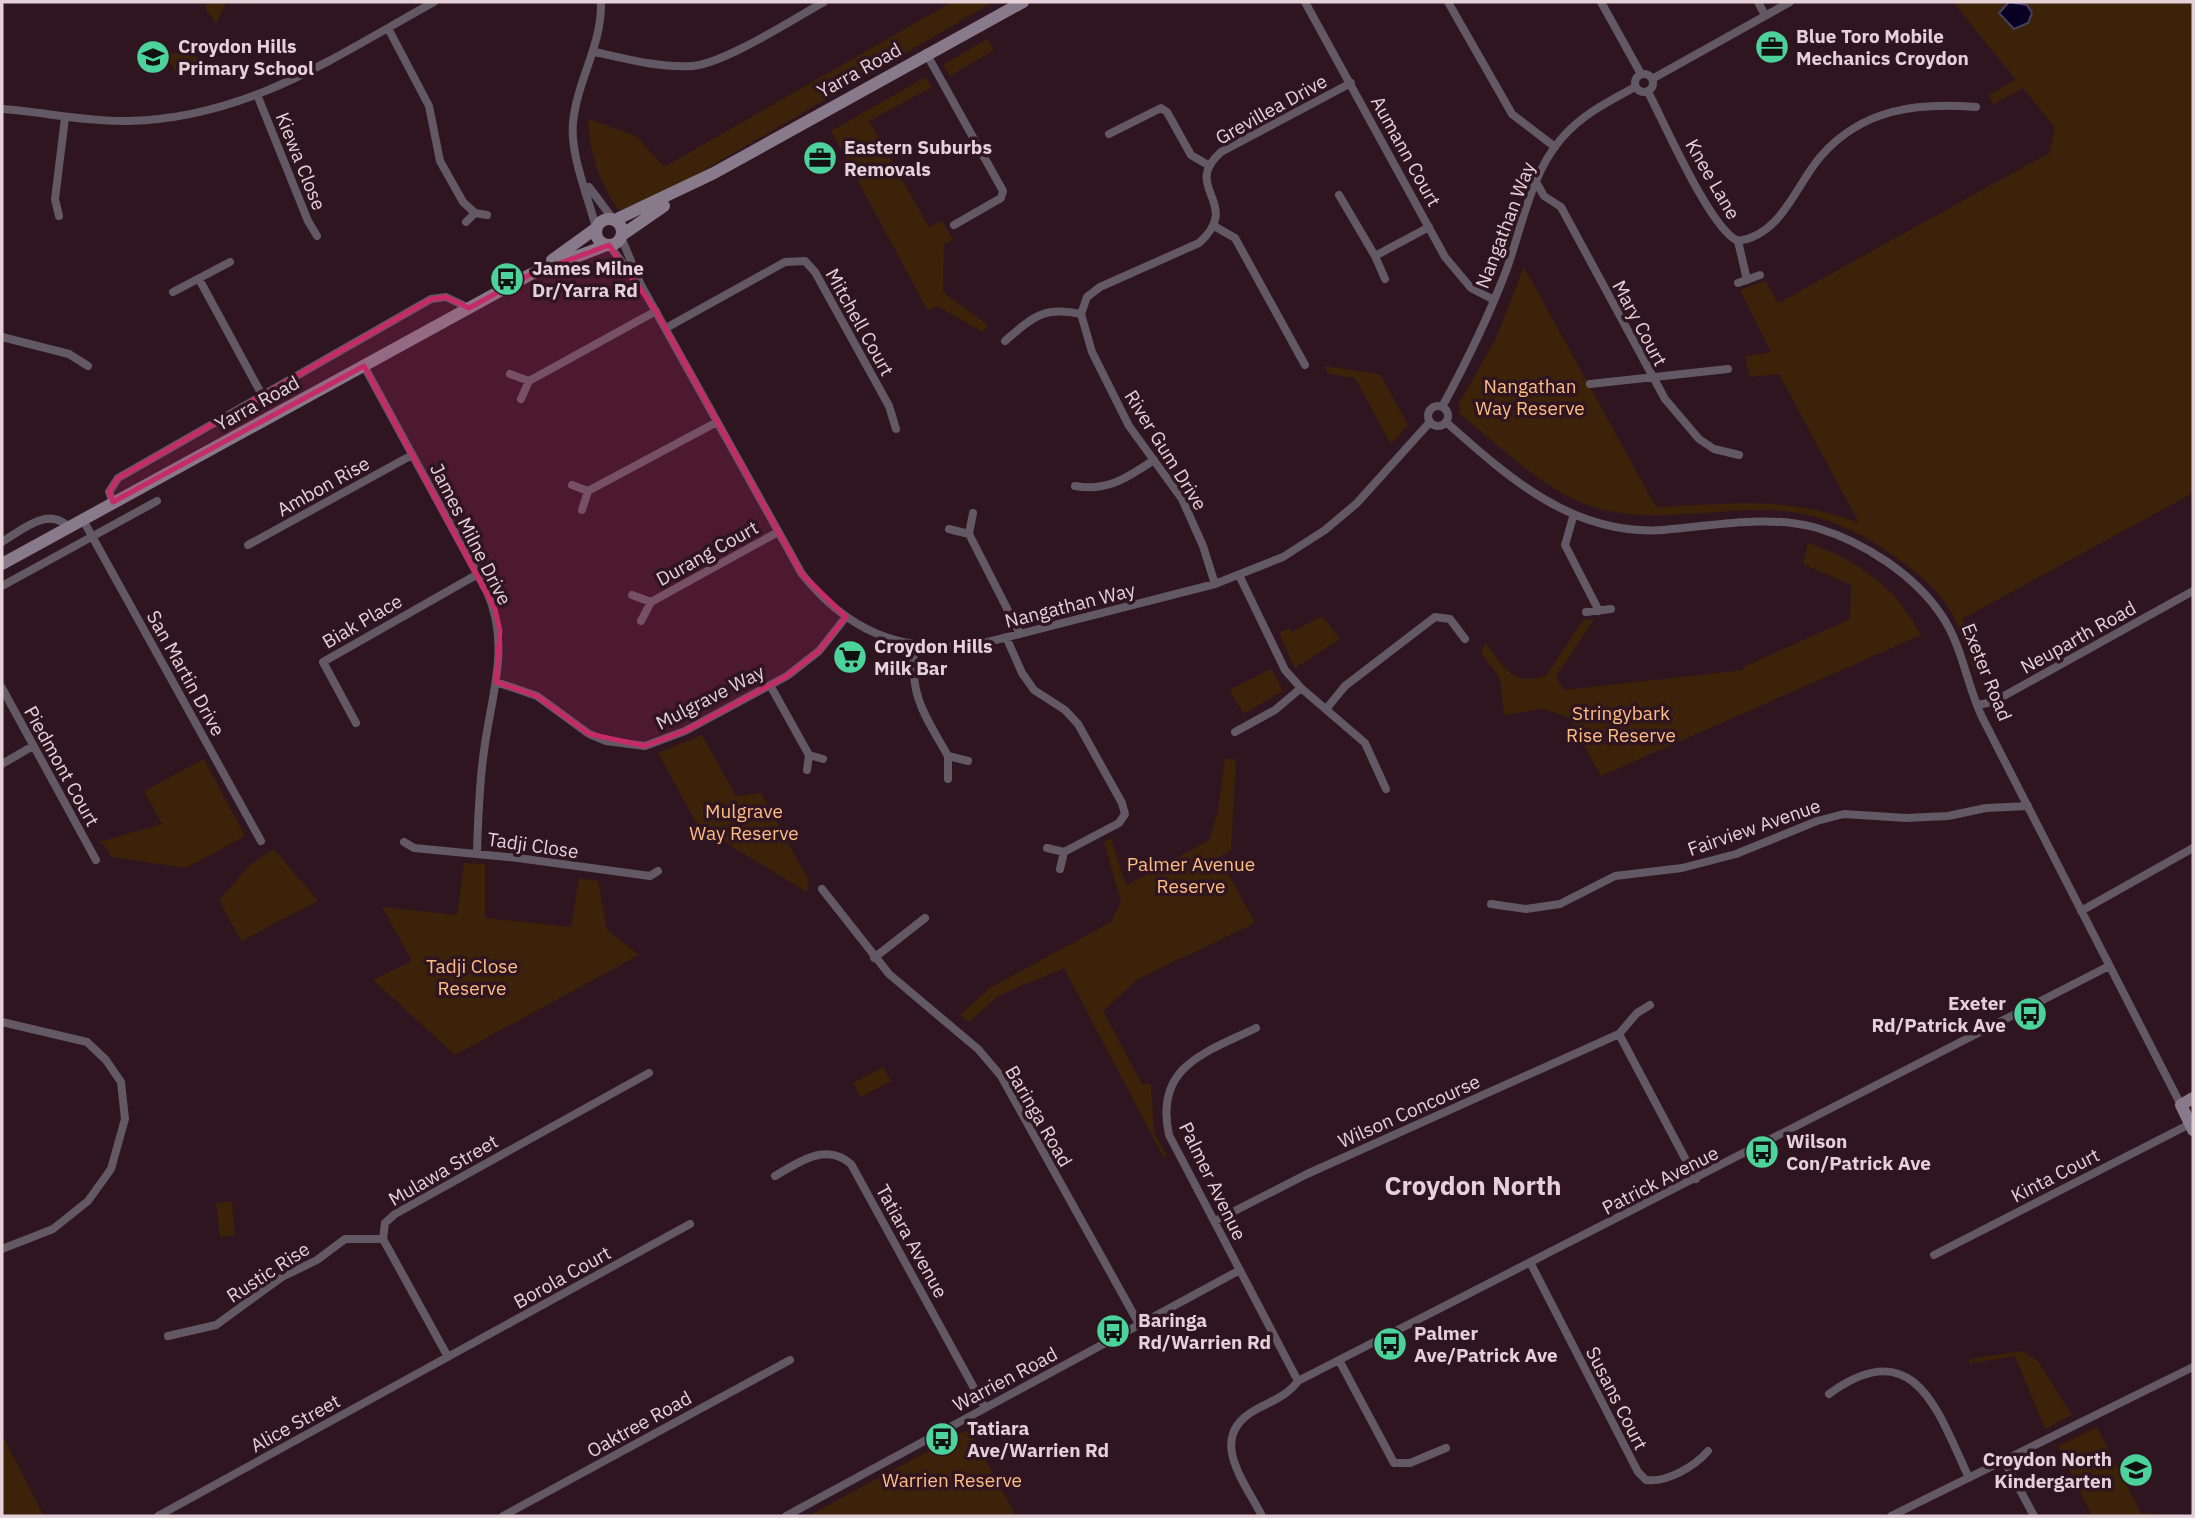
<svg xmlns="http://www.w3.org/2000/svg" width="2195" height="1518" font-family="'IBM Plex Sans',sans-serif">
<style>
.green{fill:#3c2208}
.water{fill:#080024;stroke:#4a3f5a;stroke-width:2}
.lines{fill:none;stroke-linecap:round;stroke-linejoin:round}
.street{stroke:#625964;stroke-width:8}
.secondary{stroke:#88798b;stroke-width:12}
.marked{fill:#c62b68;fill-opacity:0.2;stroke:#c62b68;stroke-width:5;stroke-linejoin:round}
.labels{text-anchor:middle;stroke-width:7;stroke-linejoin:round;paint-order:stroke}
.poi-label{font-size:19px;font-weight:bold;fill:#e5d2d9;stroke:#2f1520;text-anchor:start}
.street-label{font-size:19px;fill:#e5d2d9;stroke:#2f1520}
.park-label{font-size:19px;fill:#fdbc84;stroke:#2f1520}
.district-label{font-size:26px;font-weight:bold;fill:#e5d2d9;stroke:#2f1520}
</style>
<rect width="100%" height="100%" fill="#2f1520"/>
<path class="green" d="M214 2H226L216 24 204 6Z
M952 2H993L675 187 643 203 618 210C599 181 589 153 588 119L636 136 664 167Z
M1953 2H2193V493L1962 619 1969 633 1976 678C1968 653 1961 627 1947 605 1935 587 1917 573 1901 561 1857 528 1815 510 1759 510 1709 510 1655 522 1605 510 1549 497 1504 449 1460 414L1459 404 1496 338 1524 267 1656 507C1732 504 1786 495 1859 523L1779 374 1750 377 1745 356 1771 352 1740 290 1766 281 1778 303 2049 153 2055 128 2023 88 1993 105 1989 95 2016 80Z
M987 39 994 50 950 76 943 65Z
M196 51 198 68 174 71 167 54Z
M926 77 932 87 869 121 929 227 942 221 953 240 944 245 943 292 988 325 983 332 937 306 928 311 831 131Z
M1324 366 1380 374 1408 425 1391 444 1355 378 1329 374Z
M1808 543C1858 560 1896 587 1921 635L1601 776 1568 717 1542 709 1504 715 1500 678 1481 653 1486 643C1505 668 1511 686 1546 676L1583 620 1594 619 1556 677 1564 690 1744 670 1743 667 1850 619 1851 585 1803 564Z
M1322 616 1340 639 1295 668 1279 633 1289 628 1292 632Z
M1271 669 1281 686V692L1244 714 1229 690Z
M702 735 736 796 761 793 808 879 807 892 698 826 658 753Z
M204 759 245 836 186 868 111 857 107 848 99 842 162 824 144 791Z
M1225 759H1236L1231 850 1219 857 1255 923 1138 979 1103 1011 1142 1084H1151L1154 1132 1167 1156 1164 1158 1064 968 998 996 969 1022 960 1015 990 988 1111 922 1121 902 1104 842 1111 838 1126 886 1209 840 1218 811Z
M274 849 318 901 241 941 219 900 250 865Z
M464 863 485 864V918L571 927 579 878 598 881 607 930 639 955 455 1055 373 980 412 961 382 907 457 915Z
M883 1067 891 1081 861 1097 853 1083Z
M232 1201 235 1235 220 1237 216 1203Z
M2022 1351 2037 1360 2072 1415 2045 1429 2015 1356 1968 1364 1970 1359Z
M2097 1427 2141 1513 2175 1516H2092L2058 1446Z
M969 1429 1016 1516H808Z
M2 1435 44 1516H2Z"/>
<path class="water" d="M2009 2 2027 5 2032 13 2028 23 2014 29 1999 13Z"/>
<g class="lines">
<path class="street" d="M1305 2 1445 257 1471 288 1494 300
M1448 2 1512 114 1555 147
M1601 2 1641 74
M1758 2 1765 15
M389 30 429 106 440 161 463 202 475 213
M595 52C626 59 660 68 692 66 724 64 793 19 824 2
M926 53 1003 191 1001 198 954 225
M1635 83a9 9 0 1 1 18 0a9 9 0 1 1-18 0Z
M1652 79 1790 2
M1648 92C1664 122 1710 229 1738 241L1747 280
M258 97 308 221 317 236
M2 109C45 112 86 122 129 121 248 118 334 57 434 2
M1109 134 1161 108 1167 112 1191 155 1208 165
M1536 182 1544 196 1561 207 1665 399 1699 439 1714 449 1739 455
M589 187 613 219
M1339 195 1375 256 1385 279
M59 216 55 199 65 118
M466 222 475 213 487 215
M1214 226 1235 238 1305 365
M596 228C588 196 570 155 573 123 577 80 602 46 601 2
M621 237 641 285 802 574C849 632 898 651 972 646L1215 584 1283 557 1325 530 1357 503 1430 422
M1738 241C1782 235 1795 186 1821 156 1862 109 1917 102 1976 107
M609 245 636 281
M1375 256 1429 227
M199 279 262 395
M1738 283 1760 275
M173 292 230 262
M666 328 785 262 805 261 815 272 889 406 896 429
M2 337 69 354 88 366
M1005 341C1033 317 1043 306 1081 314
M364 366 487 592C511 646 491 696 484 751 479 785 478 819 477 853
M510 374 529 381 521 399
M529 381 656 311
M1590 384 1728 369
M1428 416a10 10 0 1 1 20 0a10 10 0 1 1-20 0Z
M1442 407C1466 363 1488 318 1506 271 1522 228 1530 175 1561 139 1581 115 1609 101 1635 87
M1446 422C1509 478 1573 536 1663 530 1714 526 1766 514 1817 528 1864 542 1915 575 1942 616 1963 647 1967 687 1983 719 2049 848 2115 976 2181 1105
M572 485 588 491 582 510
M1075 486C1108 492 1128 477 1154 460
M588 491 717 422
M113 502 109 492 118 478 431 299 446 297 469 308
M1573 517 1565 545 1599 611
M83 520 261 841
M949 529 969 534 973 513
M969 534 1020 634
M2 542C22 530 50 505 69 528
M248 545 412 455
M1239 575 1285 670 1301 688 1365 743 1386 789
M1215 584 1203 546 1182 499 1129 426 1092 352 1081 314 1087 297 1100 287 1199 243C1244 203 1180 188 1221 152L1351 83
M2 586 157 501
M632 595 651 602 641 621
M651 602 778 532
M1586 612 1611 609
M1006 637 1022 673 1034 690 1065 710 1078 724 1122 803 1125 814 1119 823 1064 852
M914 645C910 697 923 712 948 756
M496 682 537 696 589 734 606 741 645 746 685 731 787 676 819 651 846 617
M770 685 809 755
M2 688 96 860
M1977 705 1993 702 2193 591
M1327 708 1345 686 1435 617 1450 619 1465 639
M356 723 323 662 478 574
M1235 732 1275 710 1301 688
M2 764 33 746
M807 770 809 755 823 759
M948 779V756L968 761
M404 842 414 848 518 858 650 876 658 871
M1047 848 1064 852 1060 869
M822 889 889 974 978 1049 1001 1076 1139 1324
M1491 904 1526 909 1560 904 1615 876 1682 868 1736 854 1817 821 1844 814 1906 818 1948 816 1986 808 2028 806
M2081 911 2193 848
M874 958 925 918
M2 1022 87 1042 106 1060 121 1082 125 1119 111 1169 88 1201 53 1229 2 1249
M1256 1028C1205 1053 1154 1066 1169 1135L1298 1381
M1619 1034 1696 1179
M775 1176C799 1162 826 1142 851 1164L985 1408
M1215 1221 1307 1174 1619 1034 1637 1013 1650 1005
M1934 1255 2190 1124
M1531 1264 1638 1472 1646 1480C1667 1483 1695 1466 1708 1451
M168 1336 216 1325 282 1277 317 1260 345 1239H383
M448 1357 383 1239 385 1223 395 1214 649 1073
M1340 1362 1394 1463H1410L1446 1448
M1298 1381 2109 966
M1829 1394C1915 1331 1938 1412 1969 1478
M2004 1460 2034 1516
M158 1516 690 1224
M503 1516 790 1360
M786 1516 1240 1270
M1262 1516C1243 1479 1206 1436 1257 1409 1272 1401 1288 1395 1298 1381
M1891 1516 2193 1367"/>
<path class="secondary" d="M596 232a13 13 0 1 1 26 0a13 13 0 1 1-26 0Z
M615 220 714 173 1023 2
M622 235 664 206
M552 260 595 229
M2 564 531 274 607 245
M2193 1098 2181 1105 2193 1130"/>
</g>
<path class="marked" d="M609 245 656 311 802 574 846 617 819 651 787 676 685 731 645 746 589 734 537 696 496 682 500 631 495 609 364 366 113 502 109 492 118 478 431 299 446 297 469 308 531 274Z"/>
<defs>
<g id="office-disc" transform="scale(1.75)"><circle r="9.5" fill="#4cd39b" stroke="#2f1520"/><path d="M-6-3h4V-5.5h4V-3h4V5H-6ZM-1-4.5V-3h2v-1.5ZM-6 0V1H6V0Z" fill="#111"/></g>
<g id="school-disc" transform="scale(1.75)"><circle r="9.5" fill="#4cd39b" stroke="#2f1520"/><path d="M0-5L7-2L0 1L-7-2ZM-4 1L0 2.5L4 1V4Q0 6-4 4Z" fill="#111"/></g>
<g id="bus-disc" transform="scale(1.75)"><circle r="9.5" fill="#4cd39b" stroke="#2f1520"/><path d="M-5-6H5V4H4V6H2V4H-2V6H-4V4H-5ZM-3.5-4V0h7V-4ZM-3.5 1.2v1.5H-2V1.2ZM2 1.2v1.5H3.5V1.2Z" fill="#111"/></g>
<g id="supermarket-disc" transform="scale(1.75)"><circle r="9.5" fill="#4cd39b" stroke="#2f1520"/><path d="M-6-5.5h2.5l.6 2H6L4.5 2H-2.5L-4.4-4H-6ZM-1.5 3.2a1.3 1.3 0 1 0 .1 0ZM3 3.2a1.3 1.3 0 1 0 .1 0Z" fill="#111"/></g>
</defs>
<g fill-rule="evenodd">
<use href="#office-disc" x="1772" y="47"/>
<use href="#school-disc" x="153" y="57"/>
<use href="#office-disc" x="820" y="158"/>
<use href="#bus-disc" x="507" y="279"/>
<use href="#supermarket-disc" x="850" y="657"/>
<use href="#bus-disc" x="2030" y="1014"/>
<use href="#bus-disc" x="1762" y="1152"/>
<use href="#bus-disc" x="1113" y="1331"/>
<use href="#bus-disc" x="1390" y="1344"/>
<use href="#bus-disc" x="942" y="1439"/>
<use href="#school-disc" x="2136" y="1470"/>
</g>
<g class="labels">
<g class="poi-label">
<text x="1796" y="43">Blue Toro Mobile<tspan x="1796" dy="22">Mechanics Croydon</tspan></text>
<text x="178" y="53">Croydon Hills<tspan x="178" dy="22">Primary School</tspan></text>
<text x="844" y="154">Eastern Suburbs<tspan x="844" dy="22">Removals</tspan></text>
<text x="532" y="275">James Milne<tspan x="532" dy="22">Dr/Yarra Rd</tspan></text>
<text x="874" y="653">Croydon Hills<tspan x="874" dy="22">Milk Bar</tspan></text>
<text x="2006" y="1010" text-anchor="end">Exeter<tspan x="2006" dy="22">Rd/Patrick Ave</tspan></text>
<text x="1786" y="1148">Wilson<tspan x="1786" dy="22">Con/Patrick Ave</tspan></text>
<text x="1138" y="1327">Baringa<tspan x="1138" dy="22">Rd/Warrien Rd</tspan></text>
<text x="1414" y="1340">Palmer<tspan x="1414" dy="22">Ave/Patrick Ave</tspan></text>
<text x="967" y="1435">Tatiara<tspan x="967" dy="22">Ave/Warrien Rd</tspan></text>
<text x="2112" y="1466" text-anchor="end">Croydon North<tspan x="2112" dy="22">Kindergarten</tspan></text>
</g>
<g class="street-label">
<text transform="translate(859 70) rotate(-29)" y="7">Yarra Road</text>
<text transform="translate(1271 109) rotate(-29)" y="7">Grevillea Drive</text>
<text transform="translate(1406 151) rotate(61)" y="7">Aumann Court</text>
<text transform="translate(301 161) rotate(68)" y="7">Kiewa Close</text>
<text transform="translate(1713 179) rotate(60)" y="7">Knee Lane</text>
<text transform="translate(1505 225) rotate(-69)" y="7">Nangathan Way</text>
<text transform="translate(860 322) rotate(61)" y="7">Mitchell Court</text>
<text transform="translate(1640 323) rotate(62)" y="7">Mary Court</text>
<text transform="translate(257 403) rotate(-29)" y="7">Yarra Road</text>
<text transform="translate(1166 450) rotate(58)" y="7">River Gum Drive</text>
<text transform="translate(323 486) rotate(-29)" y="7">Ambon Rise</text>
<text transform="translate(471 534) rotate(63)" y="7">James Milne Drive</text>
<text transform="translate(707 553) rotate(-29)" y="7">Durang Court</text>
<text transform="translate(1070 605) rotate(-14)" y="7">Nangathan Way</text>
<text transform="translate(362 621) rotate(-30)" y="7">Biak Place</text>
<text transform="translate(2078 637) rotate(-29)" y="7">Neuparth Road</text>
<text transform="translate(1987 672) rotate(68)" y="7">Exeter Road</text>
<text transform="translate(186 673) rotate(61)" y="7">San Martin Drive</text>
<text transform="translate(710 697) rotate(-27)" y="7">Mulgrave Way</text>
<text transform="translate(62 766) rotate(61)" y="7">Piedmont Court</text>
<text transform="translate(1754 827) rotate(-19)" y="7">Fairview Avenue</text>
<text transform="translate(533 845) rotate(8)" y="7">Tadji Close</text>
<text transform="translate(1409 1111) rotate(-24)" y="7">Wilson Concourse</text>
<text transform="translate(1039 1116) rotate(60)" y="7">Baringa Road</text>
<text transform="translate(443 1170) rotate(-30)" y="7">Mulawa Street</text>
<text transform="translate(2055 1175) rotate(-27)" y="7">Kinta Court</text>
<text transform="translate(1660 1180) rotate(-27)" y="7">Patrick Avenue</text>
<text transform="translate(1213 1181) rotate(64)" y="7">Palmer Avenue</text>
<text transform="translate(912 1241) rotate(61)" y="7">Tatiara Avenue</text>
<text transform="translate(268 1272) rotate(-33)" y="7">Rustic Rise</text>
<text transform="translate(562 1277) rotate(-29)" y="7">Borola Court</text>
<text transform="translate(1005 1379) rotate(-28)" y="7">Warrien Road</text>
<text transform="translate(1617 1398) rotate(63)" y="7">Susans Court</text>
<text transform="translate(295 1423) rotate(-29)" y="7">Alice Street</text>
<text transform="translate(639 1424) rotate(-29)" y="7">Oaktree Road</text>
</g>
<g class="park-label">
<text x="1530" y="393">Nangathan<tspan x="1530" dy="22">Way Reserve</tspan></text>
<text x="1621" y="720">Stringybark<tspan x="1621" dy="22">Rise Reserve</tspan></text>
<text x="744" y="818">Mulgrave<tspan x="744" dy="22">Way Reserve</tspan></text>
<text x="1191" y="871">Palmer Avenue<tspan x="1191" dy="22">Reserve</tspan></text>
<text x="472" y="973">Tadji Close<tspan x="472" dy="22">Reserve</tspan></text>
<text x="952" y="1487">Warrien Reserve</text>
</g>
<g class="district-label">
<text x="1473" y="1195">Croydon North</text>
</g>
</g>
<rect width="2195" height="1518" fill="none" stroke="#e5d2d9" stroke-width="7"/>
</svg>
